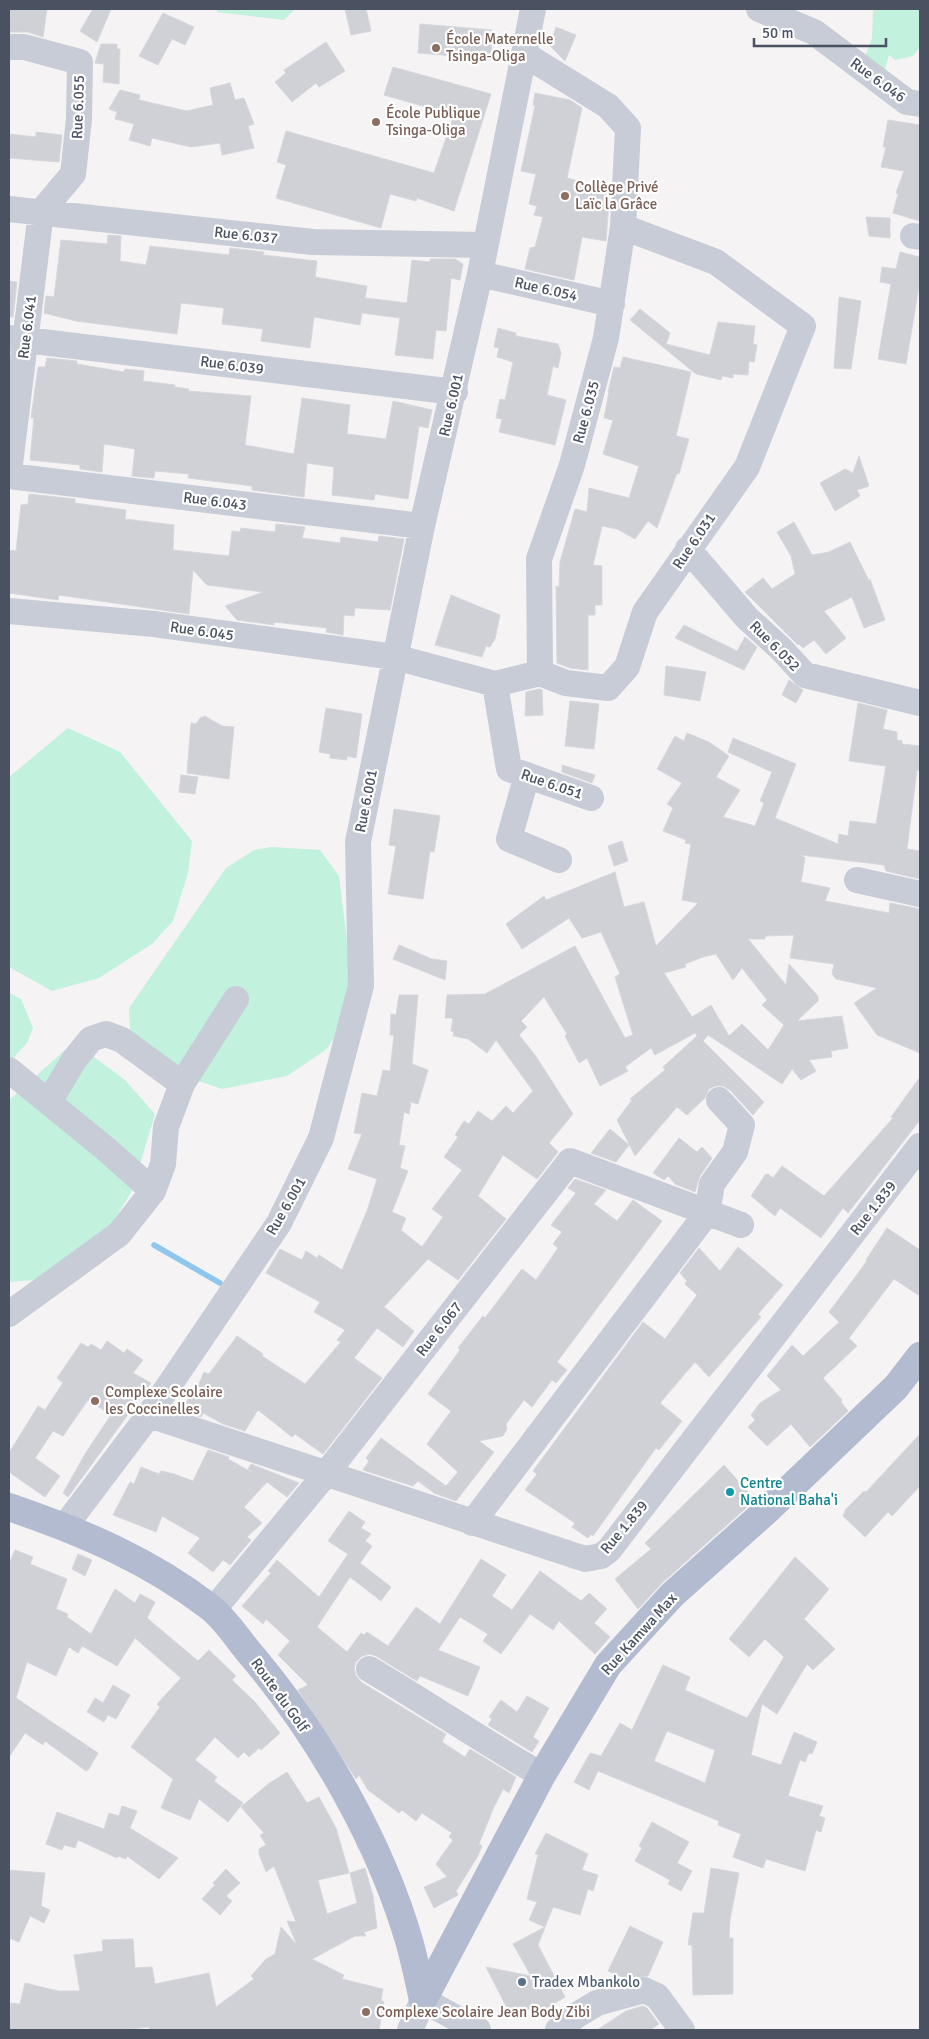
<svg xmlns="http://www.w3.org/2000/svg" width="929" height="2039" font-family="Signika,sans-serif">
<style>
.green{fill:#c2f1de}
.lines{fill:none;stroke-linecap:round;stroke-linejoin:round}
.stream{stroke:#8fc6ee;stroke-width:5.5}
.building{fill:#cfd1d7;stroke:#d7d7de;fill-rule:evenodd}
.minor{stroke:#c7ccd7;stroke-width:26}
.major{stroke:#b3bbd1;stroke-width:28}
.education-dot{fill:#8d6e63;stroke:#fff;stroke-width:2}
.culture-dot{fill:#0f9aa8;stroke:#fff;stroke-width:2}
.service-dot{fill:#5c6f8a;stroke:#fff;stroke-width:2}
.labels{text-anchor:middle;stroke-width:4.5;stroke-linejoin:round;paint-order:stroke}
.education-label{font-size:15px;fill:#785e54;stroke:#fff;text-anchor:start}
.street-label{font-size:15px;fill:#4a5161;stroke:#fff}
.culture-label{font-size:15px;fill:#0d838f;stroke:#fff;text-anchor:start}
.service-label{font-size:15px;fill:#4e5e75;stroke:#fff;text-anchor:start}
</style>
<rect width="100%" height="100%" fill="#f5f3f3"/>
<path class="green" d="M217 9H295L284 20 217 12Z
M873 9H920V47L913 56 895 60 889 55 885 69 878 74 867 59 866 54 872 38Z
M68 728 120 752 192 841 188 873 173 921 152 944 99 978 52 991 9 967V777Z
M271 847 320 850 339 876 351 973 336 1035 327 1049 287 1076 222 1089 174 1073 131 1045 129 1008 226 868 254 850Z
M9 993 21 999 33 1028 27 1043 9 1063Z
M74 1042 125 1080 155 1114 132 1191 104 1236 36 1280 9 1282V1100Z"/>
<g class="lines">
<path class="stream" d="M154 1245 220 1283"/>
</g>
<path class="building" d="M9 9H47L43 37 28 32H9Z
M93 9H111L97 42 80 31Z
M345 9H366L371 31 351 35Z
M163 13 194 27 185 45 172 39 158 65 139 56Z
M420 24 492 30 491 59 418 53Z
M556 27 576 35 565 61 550 46Z
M326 42 345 71 319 87 316 83 292 102 275 82 286 73 284 70Z
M101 44H117V49H120L119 84 103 82 104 64 95 63Z
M393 67 491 94 454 211 417 198 416 201 390 194 381 228 276 198 286 165 277 162 286 131 434 173 454 115 384 95Z
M230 83 235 100 244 98 254 124 248 126 254 148 222 155 220 143 191 147 152 138 150 146 129 140 134 124 115 119 117 112 109 109 120 90 140 95 139 100 187 111 213 105 210 88Z
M535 93 570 100 582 108 567 178 610 189 606 241 582 237 574 280 525 269 530 248 535 247 543 217 534 215 537 206 529 204 536 174 521 171 535 106 533 105Z
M888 120 920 125V221L893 213 898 194 896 193 904 171 881 167 886 147H883Z
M36 132 62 135 59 162 9 158V134L36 137Z
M866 217 890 218V238L869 236Z
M108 235 121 236 120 261 146 265 150 246 229 255 230 248 264 252 263 255 317 261 315 277 367 286 365 298 407 303 412 260 430 262V259H455L463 264 460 280 451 278 446 331 436 330 433 359 395 355 400 318 362 313 360 325 314 317 310 348 261 341 263 329 222 324 224 308 181 303 177 334 76 321 44 313 46 296 54 297 61 240 107 244Z
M900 252 920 257V280L906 364 878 359 891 284 880 282 882 267 896 269Z
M9 281 17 282 13 317H9Z
M839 297 861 301 851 369 834 368Z
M640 309 670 333 666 344 710 355 718 322 755 326 753 344 757 345 754 362 749 361 748 375 733 374V378L722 376 721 380 696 374 630 320Z
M498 328 516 333V336L558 344 561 353 558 368 553 366 547 395 566 400 555 445 499 432 502 419 496 418 500 399 505 400 513 362 497 357 499 348 494 347Z
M623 357 691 372 676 436 689 439 679 474 677 473 657 528 648 521 635 539 617 529 602 526 593 565 602 566V605H595V615H588V670L570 668 557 663 556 586 559 587 560 562 575 509 587 512 589 488 629 498 639 466 603 454 613 420 604 418 609 392H608L614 367 620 368Z
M47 358 77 361V364L124 372 125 369 144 371 143 381 175 385V387L189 389 188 391 251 396 245 445 294 454 302 398 350 405 347 434 386 439 393 401 432 410 428 428 419 426 408 499 375 494 374 500 332 495 334 467 307 463 304 497 252 490V486L188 478 189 474 155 471 154 478 132 476 135 449 104 444 102 472 80 469V465L30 460 34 418H31L38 367H45Z
M859 456 869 486 857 490 860 496 835 511 820 483 845 469 853 473Z
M29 494 75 499V503L126 510 125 519 174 525 173 550 229 556 232 531 240 532 241 528 275 532 276 524 305 527 302 538 340 543 341 537 378 542 379 536 404 539 390 610 355 608 354 616 344 615 343 635 326 632 327 628 274 622V625L237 620 225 606 263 592 207 585 193 570 189 614 59 595 58 600 9 593V550L16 551 21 505 28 504Z
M794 522 812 555 829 552 850 542 869 581 870 579 885 620 864 628 852 597 824 611 846 638 826 654 814 640 803 648 799 644 798 645 745 592 763 578 772 589 795 574 791 556 777 532Z
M451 595 500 615 495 639 490 647 486 646 482 657 435 645Z
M684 625 737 651 745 637 757 647 744 670 675 638Z
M666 666 706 672 700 701 664 695Z
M789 680 803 690 796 703 782 695Z
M539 689 542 690 543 715 525 716 526 692Z
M570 701 599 704 594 749 565 746Z
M858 703 887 710 883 729 897 732V740L902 741V744L920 746V771L917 770 907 849 920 851V879L886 871 884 865 801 855 805 858 801 882 830 888 825 901 889 913 890 903 920 909V1053L877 1035 854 1003 877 988 836 979 832 974 834 964 790 958 794 935 765 936V939H748L786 985 789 964 818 996V1001L797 1021 842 1016 848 1048 831 1051 832 1057 809 1060 816 1071 801 1080 792 1069 782 1084 708 1035 703 1041 764 1102 753 1115 730 1090 723 1086H715L709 1089 705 1098 687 1115 677 1107 635 1156 617 1120 632 1100 630 1099 665 1070 663 1067 697 1036 695 1033 655 1055 651 1048 625 1067 628 1071 600 1086 587 1058 579 1063 577 1059 565 1036 567 1034 544 997 521 1021 527 1027 519 1035 535 1055 573 1114 549 1143 558 1152 537 1179 503 1155 478 1196 506 1219 458 1280 428 1259 384 1307 414 1331 403 1347 377 1328 354 1358 382 1378 323 1454 295 1434 292 1437 258 1410 245 1431 223 1424 203 1413 201 1417 183 1410 192 1390 196 1391 204 1372 209 1374 237 1336 263 1354 262 1356 305 1384 341 1342 337 1340 345 1330 314 1312 320 1302 266 1273 280 1249 302 1260 306 1251 317 1258 319 1255 342 1270 367 1211 377 1179 348 1169 362 1134 354 1133 362 1093 377 1096 383 1070 390 1071 394 1035H390L391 1014 396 1015 399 995H418L412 1064 428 1070 418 1104 411 1102 409 1114 404 1112 399 1145 405 1146 400 1168 408 1171 392 1212 406 1218 401 1230 422 1247 443 1217 432 1209 462 1170 444 1157 458 1137 455 1135 464 1121 469 1124 478 1111 492 1121 506 1106 513 1113 533 1091 496 1040 487 1053 468 1039 453 1036 454 1032 451 1031 453 1018H445L447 995 485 994 575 946 625 1038 633 1035 615 977 620 974 601 932 582 938 569 918 522 949 506 924 544 896 546 900 615 872 624 907 644 902 656 946 698 903 682 900 691 844 685 843 686 840 663 831 673 808 667 804 682 783 657 769 675 736 684 741 687 733 709 742 729 756 716 777 740 790 723 817 755 826 764 803 760 801 772 772 728 752 733 738 796 764 775 818 838 844 839 834 848 836 850 821 876 824 886 766 849 761ZM716 954 733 980 742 968 767 1000 762 1005 784 1025 768 1050 742 1024 729 1036 711 1005 692 1017 664 973 686 967 685 964 703 957Z
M326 708 362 714 356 758 347 756V760L330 758V754L319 752Z
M205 716 222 726 234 727 229 779 187 773 191 723 196 724 200 718Z
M562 765 595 775 592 783 562 772Z
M181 775 198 777 195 794 179 792Z
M394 809 440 816 434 852 430 851 423 899 388 894 396 846 389 845Z
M622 841 628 861 614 866 608 846Z
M399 945 432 959 447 961 445 980 393 959Z
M920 1077V1120L848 1213 843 1208 821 1238 780 1208 775 1216 751 1196 765 1175 768 1174 773 1178 782 1166 824 1196 893 1118 891 1117Z
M610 1129 629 1145 616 1162 591 1153Z
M679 1138 697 1152 702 1147 712 1158 700 1176 695 1192 675 1184 668 1176 664 1180 653 1173Z
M575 1179 606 1190 594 1204 617 1221 633 1200 662 1221 557 1362 567 1370 556 1383 552 1380 532 1407 524 1400 506 1424 507 1429 503 1436 479 1441 494 1452 456 1501 434 1493 418 1481 413 1486 363 1470 369 1461 366 1458 381 1438 446 1486 458 1472 427 1444 451 1411 428 1394 460 1350 458 1348 483 1316 485 1318 522 1269 536 1280 558 1248 553 1244 562 1232 551 1225 576 1193 568 1188Z
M887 1228 920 1250V1296L894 1279 849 1338 857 1346 823 1378 842 1400 841 1402 848 1411 810 1447 791 1424 767 1446 748 1427 755 1420 751 1415 760 1403 781 1390 767 1376 792 1345 803 1356 839 1322 829 1312 867 1261 866 1260Z
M738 1247 783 1285 758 1314 761 1317 709 1377 695 1362 660 1403 682 1421 659 1450 656 1448 593 1536 591 1534 588 1538 572 1527 575 1523 525 1490 537 1474 533 1471 643 1322 665 1339 697 1295 685 1284 687 1281 680 1273 699 1248 720 1271Z
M107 1341 124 1353 127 1349 143 1360 133 1373 151 1383 68 1497 63 1493 85 1454 111 1415 88 1400 63 1436 53 1431 35 1458 60 1476 45 1497 9 1472V1453L38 1406 45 1410 63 1383 57 1378 81 1343 88 1347 91 1344 101 1350Z
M920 1434V1486L892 1516 888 1512 865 1537 843 1516 846 1509 864 1491 866 1492Z
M208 1450 229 1457 228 1459 253 1473 248 1469 251 1464 299 1483 287 1497 267 1482 244 1507 262 1523 247 1537 251 1540 230 1565 223 1560 213 1572 188 1553 200 1538 162 1516 156 1532 113 1515 130 1482 134 1484 141 1467 159 1474 161 1471 174 1474 193 1481Z
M724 1465 755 1500 662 1583 638 1609 615 1579 651 1549 645 1543Z
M349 1511 365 1522 361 1528 371 1534 365 1541 372 1546 360 1563 391 1587 381 1601 350 1577 317 1627 347 1652 361 1633 364 1635 367 1632 388 1646 416 1607 440 1624 481 1559 506 1575 492 1596 512 1610 540 1571 581 1601 589 1593 607 1609 594 1623 610 1637 595 1654 559 1621 553 1630 530 1614 501 1654 483 1641 488 1634 460 1617 438 1650 480 1667 468 1696 420 1676 417 1681 376 1656 370 1654 362 1656 356 1662 354 1668 356 1676 361 1682 446 1734 442 1742 465 1757 470 1749 516 1777 509 1793 503 1789 493 1809 479 1844 482 1846 478 1856 456 1891 458 1895 434 1908 424 1887 447 1877 436 1864 453 1840 449 1837 452 1833 422 1813 416 1821 402 1810 399 1813 368 1790 359 1775 356 1779 298 1690 308 1685 278 1655 290 1641 266 1619 263 1624 242 1606 271 1573 268 1571 277 1560 319 1597 348 1554 328 1541Z
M15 1550 33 1557 30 1564 67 1579 56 1609 68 1614 67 1617 91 1634 115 1589 135 1603 140 1594 155 1602 147 1618 198 1661 209 1650 236 1676 232 1680 255 1702 280 1733 261 1750 259 1748 249 1757 244 1752 238 1758 215 1737 195 1760 217 1777 214 1781 243 1803 228 1822 199 1799 190 1820 161 1808 173 1779 131 1747 160 1707 157 1704 181 1678 135 1638 117 1666 82 1646 78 1653 69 1647 56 1676 27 1662 16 1698 98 1753 89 1769 86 1771 45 1741 43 1745 25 1733 9 1757V1564Z
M78 1554 92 1560 85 1576 72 1569Z
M795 1557 829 1589 804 1619 835 1649 813 1670 807 1664 777 1714 762 1704 751 1755 781 1765 794 1732 817 1742 812 1754 809 1753 805 1762 800 1760 788 1796 823 1806 819 1816 825 1818 821 1832 816 1830 805 1871 766 1859 763 1868 733 1857 741 1834 718 1825 719 1821 598 1771 589 1790 574 1782 590 1753 601 1756 620 1723 632 1730 663 1665 690 1677 685 1690 747 1718 784 1657 765 1639 749 1657 729 1639ZM667 1731 715 1750 705 1783 654 1761Z
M113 1685 130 1695 116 1719 108 1715 104 1722 87 1712 95 1698 103 1703Z
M527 1696 549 1708 533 1737 539 1741 532 1752 488 1725 492 1719 489 1717 501 1700 517 1712Z
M287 1772 307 1803 319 1797 336 1828 349 1873 318 1880 327 1914 357 1903 350 1873 365 1868 373 1896 377 1928 364 1932 366 1936H355L312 1959 344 1975 342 1979 383 1989 381 2000 384 2002 379 2030H150L149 2027 120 2030H9L11 2003 20 2004 25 1983 58 1991H80L74 1955 103 1951 102 1940 133 1939 135 1968 152 1967 155 1984 209 1973 216 2007 254 1979 251 1976 266 1959 275 1954 281 1927 297 1945 287 1921 296 1922 274 1866 266 1872 259 1854V1849L266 1845 260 1835 264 1833 241 1807 268 1784Z
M122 1806 137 1811 130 1828 178 1858 159 1879 127 1856 126 1859 118 1856 117 1858 78 1840 75 1848 64 1845 62 1850 46 1844 57 1812 104 1829 109 1813 119 1816Z
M652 1822 689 1842 677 1863 692 1871 681 1891 668 1884 670 1880 635 1861 642 1848 639 1846Z
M546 1833 588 1854 582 1870 598 1875 593 1891 588 1889 580 1915 553 1907 538 1945 565 1997 540 2012 538 2008 514 2011 507 2008 486 1967 531 1976 513 1944 545 1927 529 1920 537 1902 527 1899 538 1855 535 1854Z
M711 1868 739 1873 730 1920 729 1938H733V1994L693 1995 692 1945H688L693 1913H704Z
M226 1869 240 1883 226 1896 232 1901 220 1915 202 1899 215 1885 213 1883Z
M9 1870 45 1873 41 1906 50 1910 44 1923 30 1916 19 1942 9 1938Z
M630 1926 663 1942 648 1976 626 1979 608 1971Z
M643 2006 647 2008 659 2024 650 2030H597L626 2011Z"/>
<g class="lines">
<path class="minor" d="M759 9 814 32 907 102 920 104
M9 47H24L80 62 79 119 73 174 41 212 9 472
M9 209 313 242 485 245
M913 236 920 237
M480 274 612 304
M9 338 455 392
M9 476 422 526
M688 549 747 618 780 648 805 675 920 703
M9 611 154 624 395 657 495 684 540 673 539 559 572 465 606 338 623 227 628 128 608 106 524 54
M540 673 566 683 608 688 627 667 645 612 747 467 803 326 716 262 623 227
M495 684 509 769 591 798
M527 775 509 839 559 860
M857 880 920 894
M9 1070 106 1149 153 1191
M49 1102 74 1060 91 1039 106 1034 122 1040 182 1084
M9 1314 119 1234 153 1191 163 1164 166 1127 182 1084 236 999
M149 1415 585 1559 601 1556 609 1550 920 1146
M472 1523 707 1213 712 1184 735 1152 742 1125 719 1100
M65 1526 149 1415 279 1223 321 1138 361 986 358 842 422 526 480 274 533 9
M213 1610 325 1475 570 1161 741 1225
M369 1669C427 1703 483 1742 542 1775
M410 2030 423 2000 478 2030
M558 2030 577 2015 597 2003 644 1990 657 1996 682 2030"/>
<path class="major" d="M9 1507C82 1532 149 1560 211 1608 227 1621 239 1641 253 1657 320 1737 381 1843 410 1944 415 1963 419 1981 423 2000
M423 2000 542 1775 608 1665 672 1595 764 1513 896 1387 920 1356"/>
</g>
<g class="education-dot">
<circle cx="436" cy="48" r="5"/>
<circle cx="376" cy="122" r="5"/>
<circle cx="565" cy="196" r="5"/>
<circle cx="95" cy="1401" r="5"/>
<circle cx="366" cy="2012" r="5"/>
</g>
<circle class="culture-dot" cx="730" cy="1492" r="5"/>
<circle class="service-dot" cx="522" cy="1982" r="5"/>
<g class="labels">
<g class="education-label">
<text x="446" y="44">École Maternelle<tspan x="446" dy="17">Tsinga-Oliga</tspan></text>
<text x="386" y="118">École Publique<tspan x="386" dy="17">Tsinga-Oliga</tspan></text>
<text x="575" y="192">Collège Privé<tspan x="575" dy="17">Laïc la Grâce</tspan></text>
<text x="105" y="1397">Complexe Scolaire<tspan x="105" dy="17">les Coccinelles</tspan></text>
<text x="376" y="2017">Complexe Scolaire Jean Body Zibi</text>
</g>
<g class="street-label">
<text transform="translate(878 80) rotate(36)" y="5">Rue 6.046</text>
<text transform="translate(78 107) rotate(-88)" y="5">Rue 6.055</text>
<text transform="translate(246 235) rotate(6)" y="5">Rue 6.037</text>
<text transform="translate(546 289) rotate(13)" y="5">Rue 6.054</text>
<text transform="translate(27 327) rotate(-83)" y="5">Rue 6.041</text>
<text transform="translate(232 365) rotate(7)" y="5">Rue 6.039</text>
<text transform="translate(451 405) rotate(-77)" y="5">Rue 6.001</text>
<text transform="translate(586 412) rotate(-75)" y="5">Rue 6.035</text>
<text transform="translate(215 501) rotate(7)" y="5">Rue 6.043</text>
<text transform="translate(694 541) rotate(-56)" y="5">Rue 6.031</text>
<text transform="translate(202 631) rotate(8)" y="5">Rue 6.045</text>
<text transform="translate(775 646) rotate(45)" y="5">Rue 6.052</text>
<text transform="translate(552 784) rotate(19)" y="5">Rue 6.051</text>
<text transform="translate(366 801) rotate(-79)" y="5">Rue 6.001</text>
<text transform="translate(286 1206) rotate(-60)" y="5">Rue 6.001</text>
<text transform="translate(873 1208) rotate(-52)" y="5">Rue 1.839</text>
<text transform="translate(439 1329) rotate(-52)" y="5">Rue 6.067</text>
<text transform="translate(624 1527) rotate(-50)" y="5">Rue 1.839</text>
<text transform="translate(639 1634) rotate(-48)" y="5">Rue Kamwa Max</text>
<text transform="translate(280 1695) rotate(54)" y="5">Route du Golf</text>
</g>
<g class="culture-label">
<text x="740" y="1488">Centre<tspan x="740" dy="17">National Baha'i</tspan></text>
</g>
<g class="service-label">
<text x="532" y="1987">Tradex Mbankolo</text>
</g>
</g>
<rect width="929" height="2039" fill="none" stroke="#4a5161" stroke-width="20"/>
<path d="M754 38v8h132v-8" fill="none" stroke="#4a5161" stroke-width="2.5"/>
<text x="762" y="38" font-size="15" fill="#4a5161" stroke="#ffffff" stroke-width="4" paint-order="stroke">50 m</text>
</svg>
